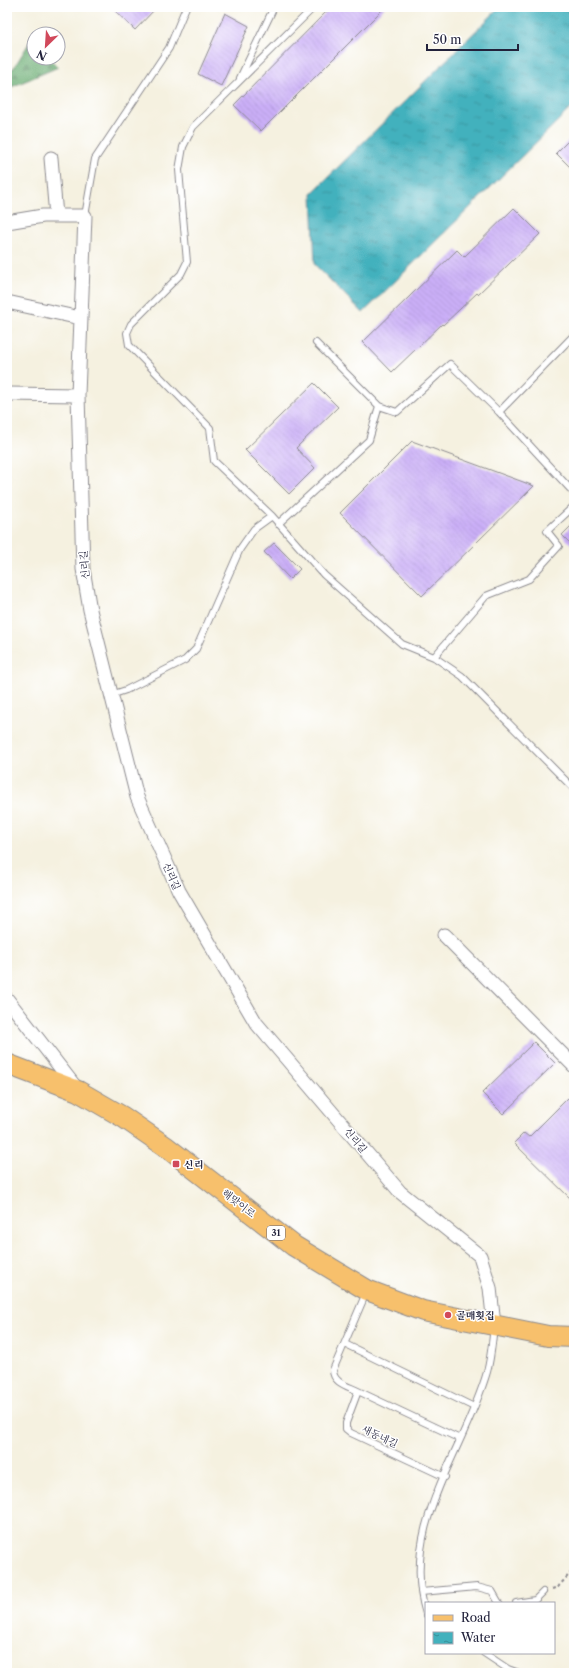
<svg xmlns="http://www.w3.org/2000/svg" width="581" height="1680" font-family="'Libre Caslon Text','Noto Serif KR',serif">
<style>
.forest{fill:url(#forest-firs);stroke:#446656}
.water{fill:url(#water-ripples);stroke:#326a7c}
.building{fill:url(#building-back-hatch)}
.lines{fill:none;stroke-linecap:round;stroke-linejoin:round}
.lane-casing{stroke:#8c8a8e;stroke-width:8}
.street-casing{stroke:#8c8a8e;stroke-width:15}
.primary-casing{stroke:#8c8a8e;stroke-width:22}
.path{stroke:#8c8a8e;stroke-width:2;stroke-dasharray:3 3;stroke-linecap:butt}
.lane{stroke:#fff;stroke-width:6}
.street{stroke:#fff;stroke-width:13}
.primary{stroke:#f7c06c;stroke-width:20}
.poi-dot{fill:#d1495b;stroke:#fff;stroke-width:1.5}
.labels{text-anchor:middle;stroke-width:3;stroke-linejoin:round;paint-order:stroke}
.shield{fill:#fff;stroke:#646476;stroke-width:1}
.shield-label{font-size:9px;font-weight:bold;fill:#22223b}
.street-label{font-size:10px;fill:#22223b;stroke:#fff}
.poi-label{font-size:10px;font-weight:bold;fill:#22223b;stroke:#fff;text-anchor:start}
</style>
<defs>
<pattern id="forest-firs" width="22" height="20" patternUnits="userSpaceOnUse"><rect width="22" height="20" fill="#67ab70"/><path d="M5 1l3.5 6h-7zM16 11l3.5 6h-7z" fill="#548b5d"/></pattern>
<pattern id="water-ripples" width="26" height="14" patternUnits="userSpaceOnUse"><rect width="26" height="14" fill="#42b1bd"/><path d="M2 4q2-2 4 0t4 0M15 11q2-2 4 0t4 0" fill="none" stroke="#37909b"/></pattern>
<pattern id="building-back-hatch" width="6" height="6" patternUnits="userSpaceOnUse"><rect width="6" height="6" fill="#caaff7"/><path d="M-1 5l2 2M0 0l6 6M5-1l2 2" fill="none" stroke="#ad96d5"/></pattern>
</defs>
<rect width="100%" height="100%" fill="#fff"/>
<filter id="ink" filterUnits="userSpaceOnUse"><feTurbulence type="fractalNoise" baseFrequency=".025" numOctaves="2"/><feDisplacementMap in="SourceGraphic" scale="8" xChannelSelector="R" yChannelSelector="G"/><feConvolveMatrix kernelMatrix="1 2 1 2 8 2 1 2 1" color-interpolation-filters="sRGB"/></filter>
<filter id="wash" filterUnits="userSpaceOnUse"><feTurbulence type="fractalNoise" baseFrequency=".012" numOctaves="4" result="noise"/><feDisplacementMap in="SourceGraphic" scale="16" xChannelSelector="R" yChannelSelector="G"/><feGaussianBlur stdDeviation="0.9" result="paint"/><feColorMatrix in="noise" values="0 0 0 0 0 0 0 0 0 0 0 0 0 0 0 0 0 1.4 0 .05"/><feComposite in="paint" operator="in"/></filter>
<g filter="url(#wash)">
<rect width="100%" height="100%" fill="#f5f1e0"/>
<path class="forest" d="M31 40 34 43V58H49L58 67 7 89V68L13 69Z"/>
<path class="water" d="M500 7H574V105L363 313 315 265 312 193Z"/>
<g id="blocks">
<path class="building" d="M111 7H157L135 30Z
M331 7H385L261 131 234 105Z
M225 13 249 26 221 86 198 74Z
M574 135V171L556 153Z
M514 208 540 234 478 294 477 293 443 325 442 324 392 372 363 342 457 250 464 257Z
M314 383 338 407 296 448 315 468 289 494 245 450Z
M412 441 534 486 422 596 340 513Z
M574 523V547L562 535Z
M274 543 300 569 290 579 264 552Z
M534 1042 555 1063 503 1114 482 1093Z
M568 1098 574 1103V1202L514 1143 524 1133 529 1137Z"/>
</g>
</g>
<g filter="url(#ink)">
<use href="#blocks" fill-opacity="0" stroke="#8c8a8e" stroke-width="1"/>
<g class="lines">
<g class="lane-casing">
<path id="lane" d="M314 7 193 127 183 147 179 170 187 262 181 274 131 324 127 333 129 345 210 428 214 461 272 516 324 575 402 644 434 657 462 676 574 789
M240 78 274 7
M85 216 95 159 169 48 186 7
M379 406 397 412 450 364 499 412 574 493
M499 412 574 335
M278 524 369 440 379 406 316 343
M434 657 486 596 529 579 559 546 547 531 574 506
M111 695 126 690 185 660 196 649 240 549 254 529 272 516
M366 1293 333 1370C333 1383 348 1386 358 1391L346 1423V1429L351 1433 445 1477
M345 1344 474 1407
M358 1391 460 1439
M421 1592 477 1587 492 1591 499 1603
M516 1603 535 1600 543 1592
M426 1614C399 1527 464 1452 487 1372 491 1358 492 1342 494 1327
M484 1653 508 1669 519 1673"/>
</g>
<g class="street-casing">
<path id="street" d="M51 158 56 216
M7 222 43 216H85L78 395 83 569 90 610 137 797 179 891 256 1023 400 1192 480 1256 490 1288 494 1325
M7 302 80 318
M7 394 78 395
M444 935 574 1066
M7 999 77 1089"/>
</g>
<g class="primary-casing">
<path id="primary" d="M7 1064 78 1091 123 1117 165 1146 294 1246 367 1290 423 1311 548 1336 574 1337"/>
</g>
<path class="path" d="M552 1589 558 1587 574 1569"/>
<use href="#lane" class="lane"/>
<use href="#street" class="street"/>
<use href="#primary" class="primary"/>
</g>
</g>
<g class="poi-dot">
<rect x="172" y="1160" width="8" height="8" rx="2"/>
<circle cx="448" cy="1315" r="4"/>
</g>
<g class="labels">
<rect class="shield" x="267" y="1226" width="18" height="14" rx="3"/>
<g class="shield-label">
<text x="276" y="1236">31</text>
</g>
<g class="street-label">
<text transform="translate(84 565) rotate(-95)" y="4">신리길</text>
<text transform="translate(172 876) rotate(66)" y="4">신리길</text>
<text transform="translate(356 1140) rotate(50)" y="4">신리길</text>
<text transform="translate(239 1203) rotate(38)" y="4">해맞이로</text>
<text transform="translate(380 1436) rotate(25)" y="4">새동네길</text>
</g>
<g class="poi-label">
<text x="184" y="1168">신리</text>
<text x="456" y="1319">골매횟집</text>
</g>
</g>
<rect width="581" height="1680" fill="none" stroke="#fff" stroke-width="24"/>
<rect x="425" y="1602" width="130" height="52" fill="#ffffff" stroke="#a7a7b1"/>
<rect x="433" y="1615" width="20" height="6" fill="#f7c06c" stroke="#a7a7b1"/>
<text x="461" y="1622" font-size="12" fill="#22223b">Road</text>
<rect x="433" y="1632" width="20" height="12" fill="url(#water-ripples)" stroke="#a7a7b1"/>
<text x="461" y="1642" font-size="12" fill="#22223b">Water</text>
<g transform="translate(46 46) rotate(205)"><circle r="19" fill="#ffffff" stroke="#a7a7b1"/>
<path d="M0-3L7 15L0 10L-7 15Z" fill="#d1495b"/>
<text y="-6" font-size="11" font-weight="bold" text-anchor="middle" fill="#22223b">N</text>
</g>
<path d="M427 44v6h91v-6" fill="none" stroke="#22223b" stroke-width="2"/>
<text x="433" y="44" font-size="12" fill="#22223b" stroke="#ffffff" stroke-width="3" paint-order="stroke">50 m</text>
</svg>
